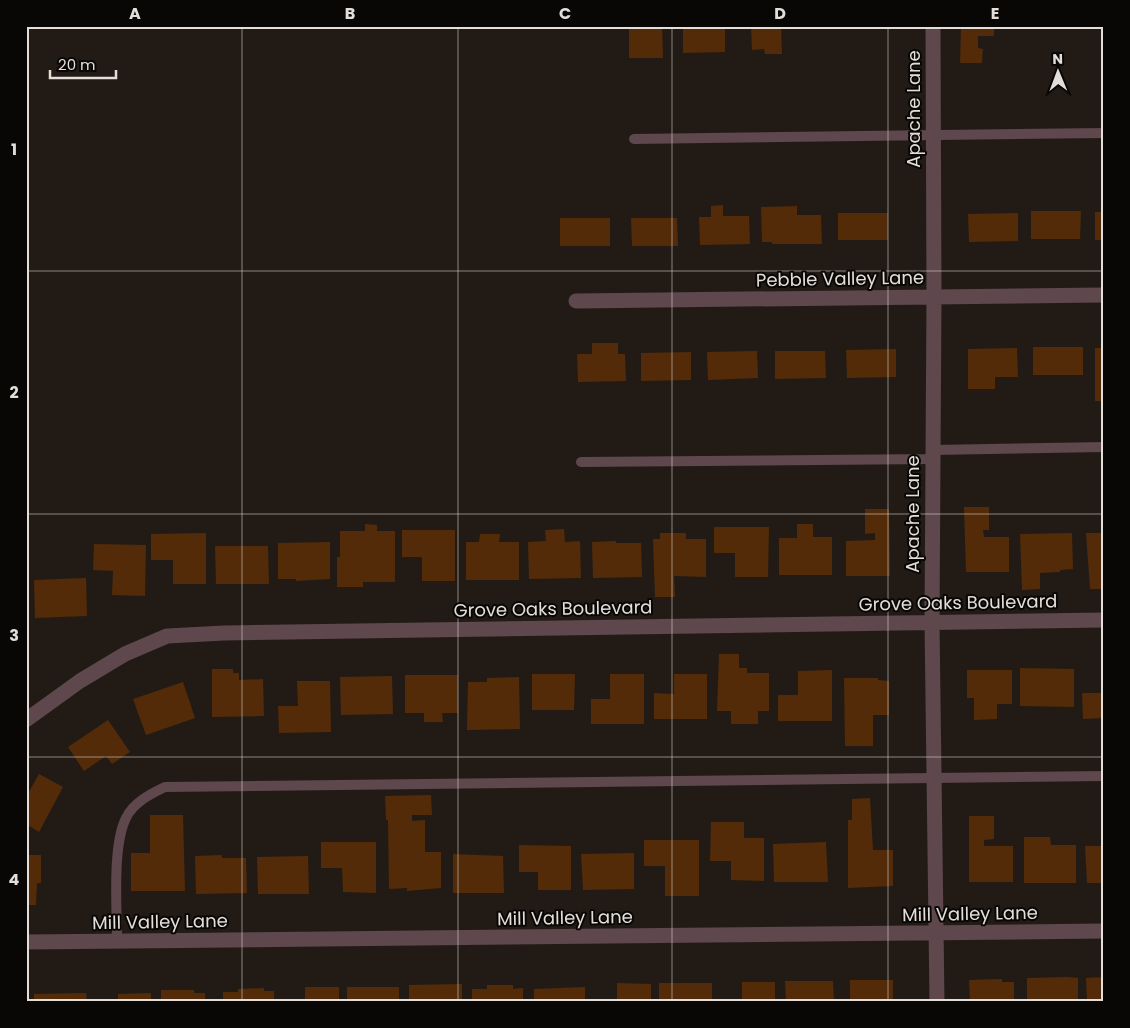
<svg xmlns="http://www.w3.org/2000/svg" width="1130" height="1028" font-family="Poppins,sans-serif">
<style>
.building{fill:#532b09}
.lines{fill:none;stroke-linecap:round;stroke-linejoin:round}
.service{stroke:#5e474d;stroke-width:10}
.minor{stroke:#5e474d;stroke-width:15}
.grid{fill:none;stroke:#e3deda;stroke-width:1;stroke-opacity:0.55}
.labels{text-anchor:middle;stroke-width:4;stroke-linejoin:round;paint-order:stroke}
.street-label{font-size:18px;fill:#e3deda;stroke:#090705}
.neatline{fill:none;stroke:#e3deda;stroke-width:2}
.grid-label{font-size:16px;text-anchor:middle;font-weight:bold;fill:#e3deda}
</style>
<rect width="100%" height="100%" fill="#221b15"/>
<path class="building" d="M629 26H662L663 58H629Z
M694 26H725V52L683 53V29H694Z
M751 26H781L782 54H765L764 49 752 50Z
M961 26H994V36H978V48L983 49 982 63H960Z
M723 205V216H749L750 244 700 245 699 217H711V206Z
M797 206V215H821L822 244H772V242H762L761 207Z
M1031 211H1081L1080 239H1031Z
M1095 212H1104V240H1095Z
M838 213H888V240H838Z
M1018 213V241L969 242 968 214Z
M560 218H610V246H560Z
M631 218H677L678 246H632Z
M592 343H618V354H625L626 381 578 382 577 354H592Z
M1033 347H1083V375H1033Z
M1017 348 1018 377H995V389H968V349Z
M1095 348H1104V401H1095Z
M896 349V377L847 378 846 350Z
M757 351 758 378 708 380 707 352Z
M775 351H825L826 378 775 379Z
M691 352V380L641 381V353Z
M964 507H989V530H983L984 537H1009V572H966Z
M865 509H889L890 576H846V541L875 540V533L865 534Z
M365 524 377 525V531H395V582H363V587H337V557H340V531H365Z
M797 524H813V537H832V575H779V538H797Z
M714 527H769L768 577H735V553H714Z
M564 529 565 542 580 541 581 578 529 579 528 542 546 541 545 530Z
M402 530H455V581H422V557H402Z
M206 533V584H173V560H151V534Z
M660 533H686V539H706V577L674 576 675 597H655L653 539H660Z
M1072 533 1073 569 1060 570V572L1040 573V589L1022 590 1020 534Z
M1086 533H1104V589H1090Z
M480 534H500L499 542H519V580H466V542H479Z
M616 541V543H641L642 577 593 578 592 542Z
M330 542V579L296 581V579H278V543Z
M94 544 146 545 145 596 112 595 113 571 93 570Z
M215 546H268L269 584H216Z
M86 578 87 616 35 618 34 580Z
M719 654H739V668H747V673H769V711H758V724H731V711H717Z
M1020 668 1074 669V707L1020 706Z
M212 669H233V673H239V680L263 679 264 716 212 717Z
M832 670V721H778V695H798V671Z
M967 670H1012V704H997V719L974 720V698H967Z
M532 674H575L574 710H532Z
M610 674H644V724H591V699H610Z
M674 674H707V719H654V693L674 694Z
M405 675H458V713H442L443 722H424V713H405Z
M392 676 393 714 341 715 340 677Z
M519 677 520 729 467 730 468 682H487V678Z
M844 678H878V680L889 681V715H873V746H845Z
M297 681H330L331 732 279 733 278 706H298Z
M183 682 195 718 146 735 133 699Z
M1082 693H1104V718L1083 719Z
M108 720 130 752 112 764 106 756 84 771 68 747Z
M39 774 63 787 39 832 26 824V797Z
M431 795 432 815H412V821L425 820V852H441V888L407 891V888L389 889 388 820H386L385 796Z
M870 798 873 850H893V886L848 888V820H852V799Z
M150 815H183L185 891H131V853H150Z
M969 816H994V839L984 840V846H1013V882H969Z
M711 822H744V838H764V881L731 880V861H710Z
M1024 837H1050L1051 845H1076V883H1024Z
M644 840H699V896H665V866H644Z
M321 842H376V893L343 892 342 868H321Z
M826 842 828 882H774L773 844Z
M519 845 571 846V890H538V872H519Z
M1085 846H1104V883H1087Z
M634 853V889L583 890 581 854Z
M453 854 503 856 504 893H453Z
M26 855H41V883H37L36 905H26Z
M222 855V858H246L247 893 196 894 195 856Z
M308 856 309 894H258L257 857Z
M1067 977 1078 978V1002H1027V978Z
M1104 977V1002H1087L1086 978Z
M1002 979V982H1014V1002H970L969 980Z
M850 980H893V1002H850Z
M785 981H833L834 1002H786Z
M742 982H775V1002H734V1000H742Z
M617 983 651 984V1002H617Z
M659 983H712V1002H659Z
M462 984V1002H409V985Z
M487 985H513V989L523 988V1002H472V989H487Z
M305 987H339V1002H305Z
M347 987H399V1002H347Z
M585 987V1002H534V989Z
M264 988V991H274V1002H223V992H238V989Z
M161 990H194V993H205V1002H161Z
M86 993 87 1002H34V994Z
M151 993V1002H118V994Z"/>
<g class="lines">
<path class="service" d="M634 139 1104 133
M933 450 1104 447
M581 462 932 459
M117 941C117 908 112 846 126 818 133 803 150 794 165 787L1104 776"/>
<path class="minor" d="M933 26 934 297 932 622 937 1002
M576 301 1104 295
M26 720 80 681 125 654 167 636 224 633 1104 620
M26 942 1104 931"/>
</g>
<path class="grid" d="M242 26V1002M458 26V1002M672 26V1002M888 26V1002M26 271H1104M26 514H1104M26 757H1104"/>
<g class="labels">
<g class="street-label">
<text transform="translate(914 109) rotate(-90)" y="6">Apache Lane</text>
<text transform="translate(840 279) rotate(-1)" y="6">Pebble Valley Lane</text>
<text transform="translate(913 514) rotate(-90)" y="6">Apache Lane</text>
<text transform="translate(958 603) rotate(-1)" y="6">Grove Oaks Boulevard</text>
<text transform="translate(553 609) rotate(-1)" y="6">Grove Oaks Boulevard</text>
<text transform="translate(970 914) rotate(-1)" y="6">Mill Valley Lane</text>
<text transform="translate(565 918) rotate(-1)" y="6">Mill Valley Lane</text>
<text transform="translate(160 922) rotate(-1)" y="6">Mill Valley Lane</text>
</g>
</g>
<rect width="1130" height="1028" fill="none" stroke="#090705" stroke-width="55"/>
<g transform="translate(1058 72) rotate(359)" stroke="#090705" stroke-width="4" paint-order="stroke">
<path d="M0-4L9 19L0 12L-9 19Z" fill="#e3deda"/>
<text y="-8" font-size="14" font-weight="bold" text-anchor="middle" fill="#e3deda">N</text>
</g>
<path d="M50 70v8h66v-8" fill="none" stroke="#e3deda" stroke-width="2.5"/>
<text x="58" y="70" font-size="15" fill="#e3deda" stroke="#090705" stroke-width="4" paint-order="stroke">20 m</text>
<rect x="28" y="28" width="1074" height="972" class="neatline"/>
<g class="grid-label">
<text x="135" y="19">A</text>
<text x="350" y="19">B</text>
<text x="565" y="19">C</text>
<text x="780" y="19">D</text>
<text x="995" y="19">E</text>
<text x="14" y="155">1</text>
<text x="14" y="398">2</text>
<text x="14" y="641">3</text>
<text x="14" y="885">4</text>
</g>
</svg>
